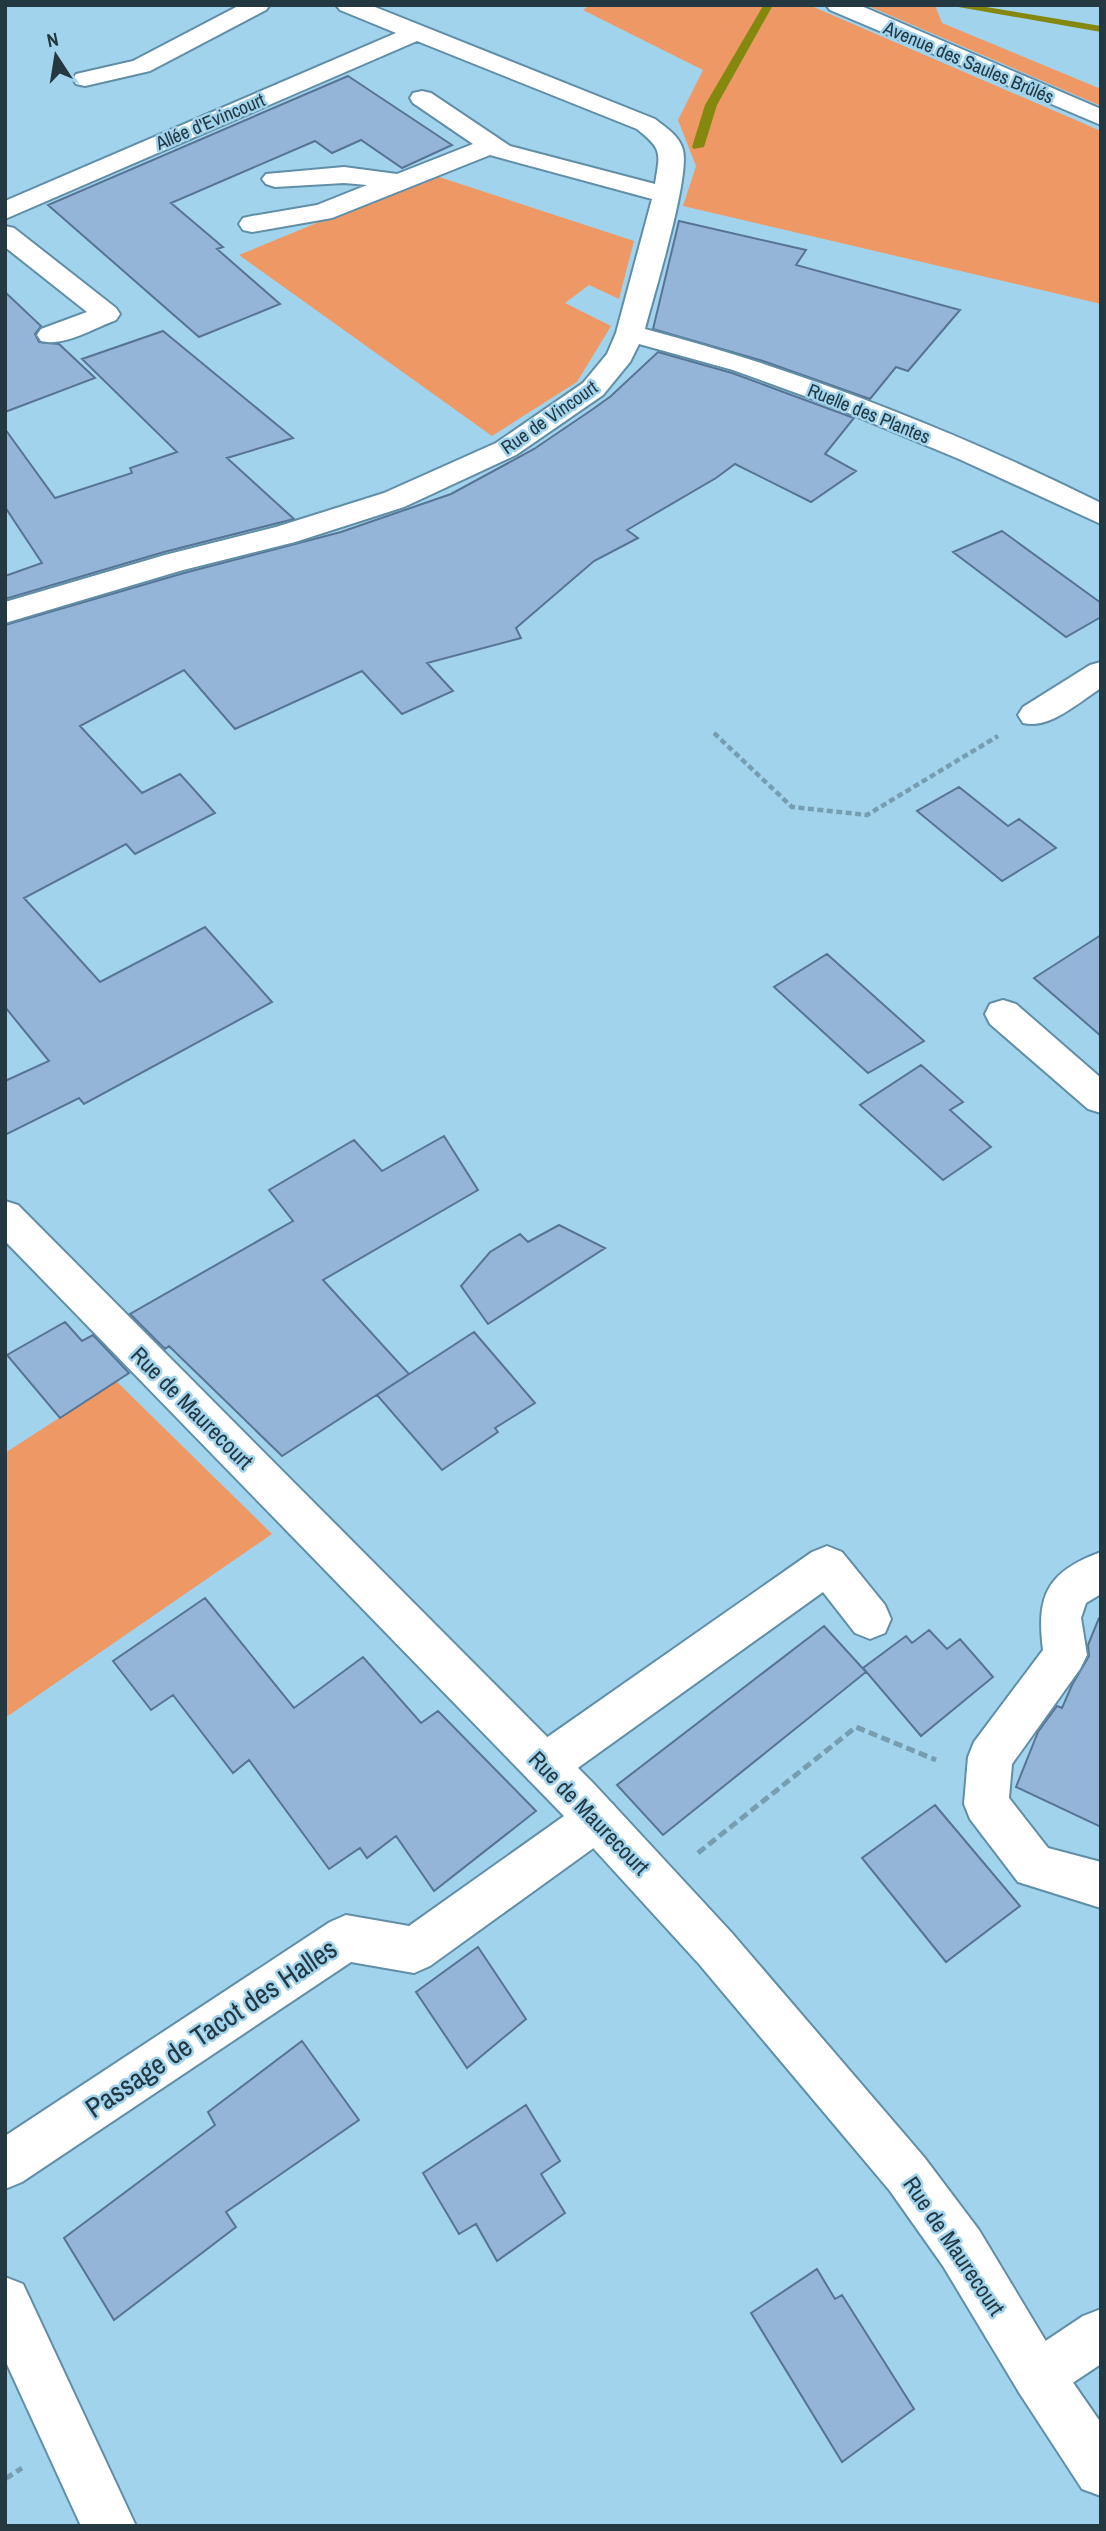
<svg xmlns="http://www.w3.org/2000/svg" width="1106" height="2531" font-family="'Archivo Narrow',sans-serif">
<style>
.green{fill:#ee9965}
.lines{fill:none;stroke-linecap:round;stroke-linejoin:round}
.stream{fill:#85880f;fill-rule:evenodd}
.building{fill:#95b5d8;stroke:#577495;stroke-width:2}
.minor-casing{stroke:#608ea6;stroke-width:4}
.major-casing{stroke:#608ea6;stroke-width:4}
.path-far1{stroke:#769db0;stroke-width:4.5;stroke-dasharray:6 3.5;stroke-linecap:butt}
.path{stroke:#769db0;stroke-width:5;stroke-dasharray:9 4.5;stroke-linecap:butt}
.minor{fill:#fff;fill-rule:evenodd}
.major{fill:#fff;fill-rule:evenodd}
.labels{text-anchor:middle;stroke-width:5;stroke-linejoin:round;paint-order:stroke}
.far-street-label{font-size:19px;fill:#243842;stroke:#a2d3ec}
.street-label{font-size:23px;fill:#243842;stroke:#a2d3ec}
.near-street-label{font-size:28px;fill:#243842;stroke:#a2d3ec}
</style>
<rect width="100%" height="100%" fill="#a2d3ec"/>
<path class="green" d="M590 5H809L1101 131V304L683 206 696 166 678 120 703 70 583 10Z
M866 5H935L942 23 1101 89V106Z
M433 175 634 241 619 299 589 285 565 303 611 326 577 382 492 436 239 255Z
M116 1381 272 1534 5 1718V1453Z"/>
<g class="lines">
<path class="stream" d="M773 5 717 105 704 147 694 149 692 147 705 105 763 6Z
M947 5H974L1101 26V32Z"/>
</g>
<path class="building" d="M348 76 452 145 402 168 361 140 332 153 315 141 171 203 223 247 217 249 280 304 199 337 48 205Z
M679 221 806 250 796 265 960 310 908 371 896 367 870 399 763 361 653 329Z
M5 292 41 326 35 334 39 342 59 344 95 378 5 412Z
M163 331 293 438 227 458 294 519 164 552 5 599V576L42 563 5 507V429L55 498 132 473 130 468 177 452 82 359Z
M658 352 732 373 854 418 825 454 856 471 811 502 735 464 716 478 627 530 638 538 594 561 516 628 521 638 427 663 453 691 402 714 362 671 235 729 184 670 80 726 142 793 180 774 215 813 135 854 126 844 24 898 100 982 205 927 272 1002 84 1104 79 1098 5 1135V1081L49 1061 5 1007V625L184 573 341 532 451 494 534 449 593 409 611 396Z
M1002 531 1101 603V617L1066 637 953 552Z
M959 787 1008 826 1019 819 1056 848 1002 881 917 811Z
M1101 935V1036L1034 978Z
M827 954 924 1041 868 1073 774 987Z
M921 1065 963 1102 950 1110 991 1147 943 1180 860 1105Z
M444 1136 478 1190 323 1280 409 1374 282 1456 169 1346 165 1349 130 1314 293 1221 269 1190 354 1140 382 1171Z
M559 1225 605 1248 488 1324 461 1286 490 1252 520 1234 528 1242Z
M65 1322 82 1341 93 1335 129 1373 60 1418 7 1355Z
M474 1332 535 1403 495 1428 498 1432 442 1470 377 1395Z
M205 1598 294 1708 363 1657 421 1723 438 1711 536 1811 434 1891 396 1836 367 1858 360 1848 329 1869 249 1760 233 1773 173 1695 151 1710 113 1661Z
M1099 1618H1101V1827L1016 1787 1038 1732 1057 1706 1062 1708 1072 1685 1089 1656 1088 1645Z
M824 1626 866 1672 663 1835 617 1785Z
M929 1630 947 1649 960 1639 993 1677 921 1736 863 1668 906 1636 912 1643Z
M935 1805 1020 1906 946 1962 862 1858Z
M478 1947 526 2019 467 2068 416 1992Z
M302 2041 359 2120 226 2212 236 2227 114 2320 64 2238 215 2125 208 2112Z
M526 2105 560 2161 541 2174 565 2213 497 2261 476 2224 459 2234 423 2173Z
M817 2269 835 2299 842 2295 914 2409 842 2462 751 2313Z"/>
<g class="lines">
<g class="minor-casing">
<path id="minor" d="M240 5H270L266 10 150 71 85 86 76 84 73 79 76 74 133 61Z
M336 5H370L655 119C666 128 679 135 683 150 690 178 654 294 645 329 804 371 953 430 1101 503V524L959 459 824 403 733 370 639 344 630 362 603 395 516 455 404 507 295 542 183 570 5 623V602L165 555 276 527 384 493 496 443 583 383 607 354 616 333 652 199 490 155 332 218 252 232 243 230 239 224 243 218 252 216 317 205 367 185 344 183 275 187 266 184 262 179 266 174 344 167 397 174 473 144 413 103 410 98 413 93 422 91 431 93 510 146 655 184C660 152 663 150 637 129L417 41 5 219V201L396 33 340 10Z
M5 226 14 228 116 308 120 314 116 320C94 328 64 347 41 341L37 335 41 329 87 312 5 247Z
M1101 662V688C1079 702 1049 730 1023 723L1018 715 1023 707 1090 665Z
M1003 1000 1016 1004 1101 1078V1113L1088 1109 990 1024 985 1014 990 1004Z
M827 1546 842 1552 885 1605 891 1619 885 1633 870 1639 855 1633 823 1592 561 1780 545 1786 529 1780 523 1765 529 1750 812 1552Z
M1101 1552V1594L1086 1603 1081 1618 1087 1655 1080 1669 1012 1764 1009 1798 1048 1848 1101 1862V1908L1018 1882 970 1819 964 1804 968 1757 974 1742 1043 1650C1036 1595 1047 1572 1101 1552Z
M597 1797 613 1804 620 1819 613 1834 430 1966 414 1973 351 1962 22 2182 5 2189V2136L330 1922 346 1915 409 1926 581 1804Z
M5 2277 23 2284 136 2526H81L5 2360Z
M1101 2309V2364L1056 2394 1038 2402 1020 2394 1012 2376 1020 2358 1083 2316Z"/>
</g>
<g class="major-casing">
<path id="major" d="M826 5H859L1101 109V125L830 10Z
M5 1201 18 1205 595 1785 731 1932 924 2157 979 2230 1056 2358 1101 2423V2496L1082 2489 1020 2394 943 2266 890 2191 699 1964 563 1815 5 1241Z"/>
</g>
<path class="path-far1" d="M714 733 792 807 867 815 998 736"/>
<path class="path" d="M698 1853 856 1727 936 1760
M5 2479 22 2468"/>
<use href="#minor" class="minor"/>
<use href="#major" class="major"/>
</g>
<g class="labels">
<g class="far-street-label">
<text transform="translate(969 62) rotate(23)" y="7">Avenue des Saules Brûlés</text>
<text transform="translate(210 121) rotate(-23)" y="7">Allée d'Evincourt</text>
<text transform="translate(869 413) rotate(22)" y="7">Ruelle des Plantes</text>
<text transform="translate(549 417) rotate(-35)" y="7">Rue de Vincourt</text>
</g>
<g class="street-label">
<text transform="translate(192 1408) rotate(45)" y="8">Rue de Maurecourt</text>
<text transform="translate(589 1813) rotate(46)" y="8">Rue de Maurecourt</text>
<text transform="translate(954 2246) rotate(56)" y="8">Rue de Maurecourt</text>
</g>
<g class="near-street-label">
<text transform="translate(211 2028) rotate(-34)" y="10">Passage de Tacot des Halles</text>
</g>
</g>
<rect width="1106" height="2531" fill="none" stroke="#243842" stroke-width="14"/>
<g transform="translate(56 56) rotate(348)" stroke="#a2d3ec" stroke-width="5" paint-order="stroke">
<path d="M0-5L12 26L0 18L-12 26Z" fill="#243842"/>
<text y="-10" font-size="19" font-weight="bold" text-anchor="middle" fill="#243842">N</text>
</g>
</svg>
